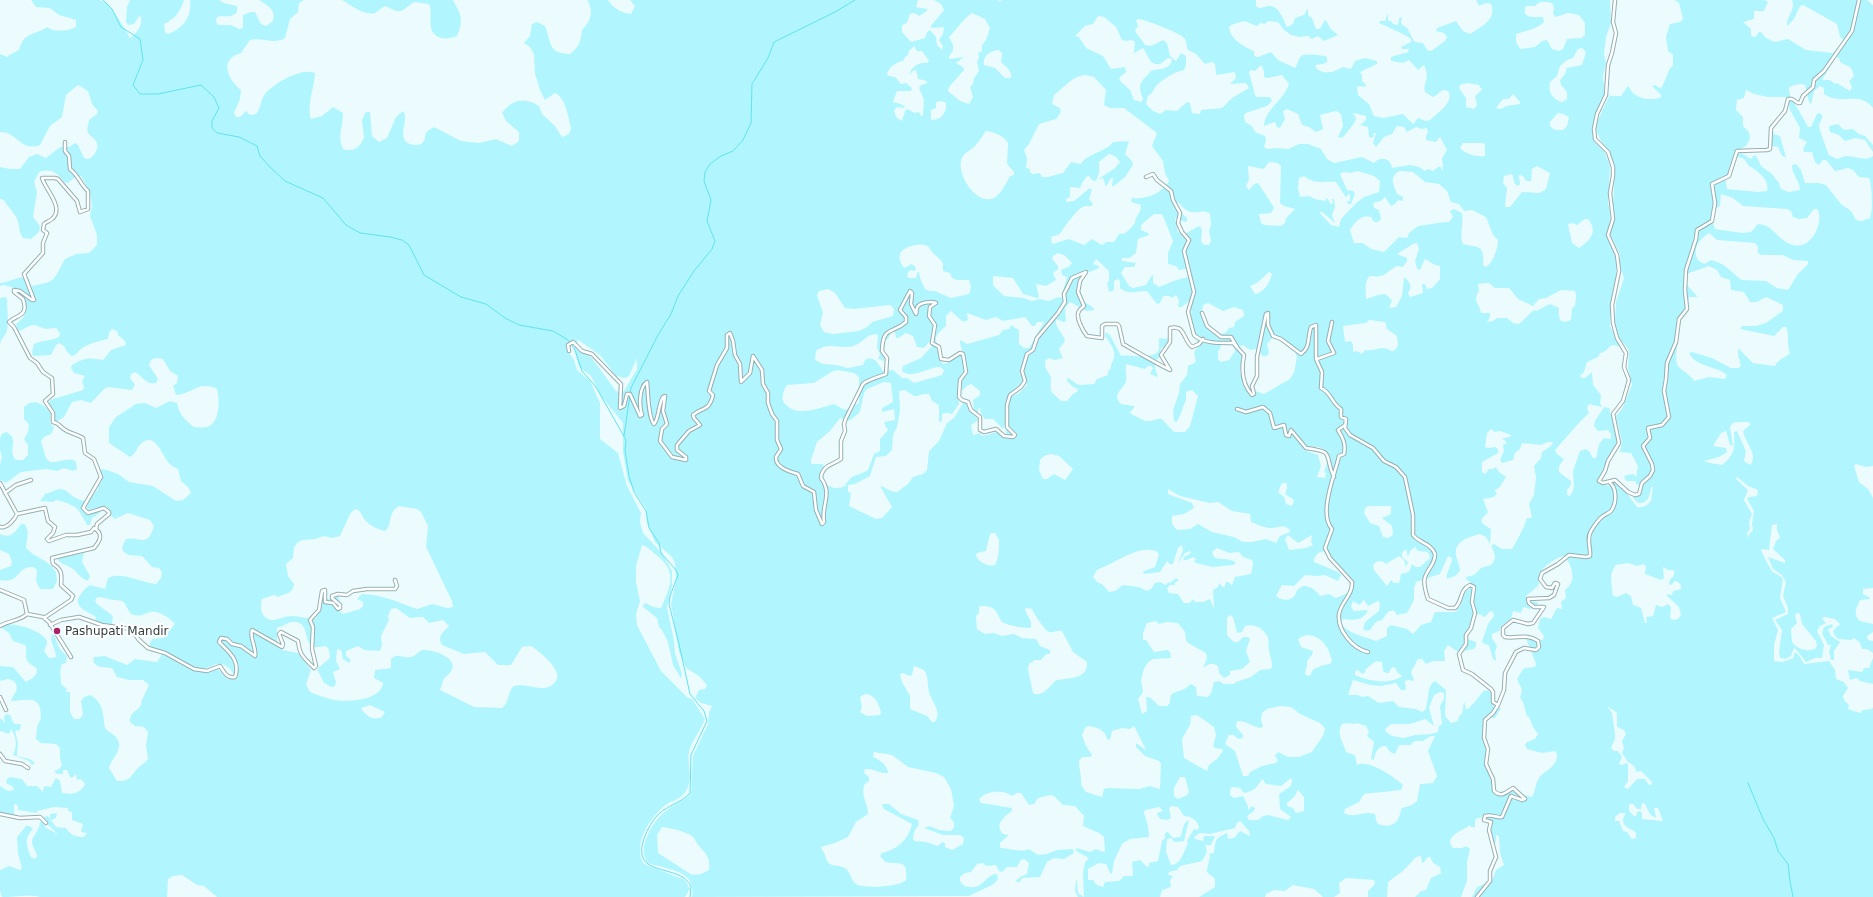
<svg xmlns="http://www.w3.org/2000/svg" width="1873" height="897" font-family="'DejaVu Sans',sans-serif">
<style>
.green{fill:#b1f6fe;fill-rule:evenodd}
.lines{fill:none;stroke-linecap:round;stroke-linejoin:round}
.stream{stroke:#5fe3f1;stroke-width:1}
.street-casing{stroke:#95afb2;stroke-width:4.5}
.street{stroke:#fff;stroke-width:2.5}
.poi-dot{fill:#a92167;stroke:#fff;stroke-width:1.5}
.labels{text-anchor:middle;stroke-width:4;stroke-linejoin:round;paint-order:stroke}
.poi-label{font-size:12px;fill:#333e3f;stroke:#fff;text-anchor:start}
</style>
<rect width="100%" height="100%" fill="#ecfcfe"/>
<path class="green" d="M31 0H99C102 1 106 2 108 4 112 9 128 33 130 38 137 33 144 24 140 15L134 24 128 25 126 22 127 7 130 0H184C181 11 174 20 164 24L165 32 168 34C184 28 192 16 190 0H219L224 3 237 6V12C230 19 226 15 217 17L216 21 218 25H231L239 29 243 28V15L251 12H255L261 24 266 26 273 21C276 9 268 6 259 0H304L299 3 298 12 290 19 285 38C274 45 262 37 250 40L241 53C219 59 227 79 241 90L240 99 234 113 236 117H240L246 111 250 115 256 114C261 109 260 100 265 94 274 83 302 67 315 73 314 89 308 100 310 116L311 119 322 116 333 107 343 113C343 126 337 137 343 149 354 152 359 148 364 138L362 121 365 113 367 112H370L372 136 379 142 387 138 396 117 403 111C411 118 392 143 415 145 419 145 422 144 424 141 425 139 425 135 426 132L434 127 461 141 479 143 496 139 512 146 519 141V132L506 121 502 113C512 99 524 97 539 106L542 114 555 126 562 137 569 134 571 128C568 117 566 98 555 93L545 100 540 90 535 74 534 54 530 47 524 43 530 36 532 24 537 22 545 26C552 43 547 53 570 54 579 47 581 41 582 30 591 21 594 11 587 0H608C614 9 620 12 631 14L635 6 630 0H918L916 7 927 9V11L919 16 914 13 910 14 907 23 902 25V32L911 42 925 38 927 32 930 30 936 37 937 45 942 50 943 46 939 40 943 34 944 27 934 28 930 27 944 10 941 4 934 0H997L1001 1 1002 0H1256V6L1259 8C1263 8 1266 6 1269 6 1279 5 1284 21 1287 27L1293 24 1295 18 1304 15 1308 8V15L1312 18 1316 29H1320L1324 21 1326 20 1330 28 1338 35 1324 41 1318 36 1312 39 1308 36 1300 37 1291 35 1284 30 1278 22 1268 21 1265 24 1260 23 1257 26 1244 21 1231 25 1229 27C1230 39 1244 47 1254 51V56L1258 57 1271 52 1278 60 1295 68C1298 64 1298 59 1301 56 1306 53 1323 55 1327 57V62L1323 64 1315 65 1317 69C1325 75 1335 72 1343 67L1351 69 1355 61 1365 58 1377 61V64L1360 72 1362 75V81L1366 85 1364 87 1360 86 1357 87 1358 95 1369 104 1374 116 1383 118 1403 114 1413 124 1418 118 1426 121 1430 120C1437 113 1455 102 1448 91 1440 88 1440 94 1433 97L1425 92C1422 83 1431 79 1424 65L1418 70 1409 60 1403 63 1391 61V57L1408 52 1409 49H1402L1401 47 1411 42V39C1401 32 1391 29 1379 23L1380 21H1385L1388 13V21H1391L1393 24 1398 25 1399 18 1402 17 1401 24 1407 28 1414 41 1415 42 1423 43 1427 50 1431 51 1445 41 1447 37 1444 33 1436 31 1437 28 1456 21 1463 31 1470 34C1480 27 1497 20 1491 4L1486 3 1479 6 1476 0H1610L1611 23 1606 37 1604 54 1606 63 1603 76 1605 94 1592 128 1594 141 1604 151 1610 166 1608 203 1611 217 1607 235 1617 261 1616 276 1611 303 1610 326 1620 347C1607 341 1610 352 1600 353L1598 357 1587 362 1584 372 1580 376 1582 378H1585L1592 372 1593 385 1601 395 1600 403 1602 407 1589 404 1587 408 1589 413C1577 424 1567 437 1555 450L1557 454 1564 459 1559 466V472L1571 481V485L1567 490V495L1570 496 1574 488 1573 471 1580 451 1586 449 1589 451 1593 458H1596L1599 444 1604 438 1611 439V434L1608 430 1598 431 1594 426 1595 421 1604 407 1609 408 1618 440 1617 445 1606 462 1598 482 1600 484 1611 486 1614 481 1623 488 1637 507C1644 508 1647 505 1651 501L1653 487H1651C1650 496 1648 504 1638 503L1633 498V496H1637L1641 492 1643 483 1637 485 1635 481H1626L1624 476 1633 474 1636 477 1638 466 1631 453 1620 452 1622 442 1616 416 1622 409 1632 385 1628 368 1629 350 1619 338 1615 323 1616 302 1624 278 1620 266V254L1610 234 1615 219 1613 206 1615 169 1609 151 1601 141 1596 130 1598 120 1610 94 1611 96H1621L1628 86C1631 88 1630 90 1633 93 1639 99 1654 101 1661 97V95L1652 86 1655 85 1660 88 1662 87 1670 68 1673 66V55L1668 51 1666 37 1670 24 1680 22 1683 19 1679 3 1674 0H1765L1768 2 1764 11H1754V19L1743 22 1751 29V36L1755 37 1760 31 1766 38 1775 42 1788 39 1806 50 1833 53 1844 40 1840 37 1837 24 1803 5 1800 6 1794 19 1787 26C1786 17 1796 10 1792 0H1867L1873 5V108C1859 90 1841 106 1824 94V88L1820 86 1814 91 1811 105 1809 102 1805 85C1802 83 1791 85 1789 88L1790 95 1808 127H1811L1817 114 1819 113 1822 115C1823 120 1819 122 1819 127 1819 128 1828 153 1829 155L1837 159C1841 158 1843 156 1847 156 1855 156 1866 162 1873 156V466L1866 467 1856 464 1854 466 1859 482 1868 489 1873 498V588L1863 589V594L1869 597 1870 599 1860 600C1857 608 1852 614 1860 621L1873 624V632L1867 636 1868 640 1873 641V653L1867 649H1862L1860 643 1854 638 1851 640 1838 639 1834 634 1833 631 1840 624 1835 619 1824 617 1822 619 1826 623 1820 626 1817 631 1824 645 1822 658H1815L1806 662 1795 648 1793 650 1791 656 1785 659 1780 658 1779 652 1782 630 1775 620 1788 614V608L1783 596 1786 582 1782 575 1773 569 1768 557 1785 563V560L1773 549 1776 541 1780 538 1777 530V524L1772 525 1769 550 1761 549C1761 552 1770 568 1772 571 1775 574 1780 575 1783 579L1780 598 1786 612 1772 618 1778 630 1774 645V661L1783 662 1793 658 1795 652 1799 655 1804 664 1829 661 1835 670 1836 679 1844 682 1848 688 1843 696 1844 700 1849 705 1848 709 1860 713 1863 710 1872 709 1873 707V897H1472L1477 887 1487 883 1493 878 1496 870 1504 865 1500 853 1499 836 1496 835V842L1494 843 1490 834 1493 823 1482 816 1481 818H1477L1475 821V827H1471L1470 825C1463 831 1443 836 1453 848H1462L1466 846 1470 849 1467 862V881L1461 897H1415L1421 891 1426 890 1431 878 1441 873 1440 867 1433 863 1430 857H1428L1424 862 1422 863 1421 856 1416 857 1403 871 1388 882 1387 897H1368V891L1375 884 1374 880 1346 878 1339 883 1340 893 1334 897H1323L1314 889 1293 885 1285 891 1274 890 1266 894 1265 897H1199L1215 887V879C1213 876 1209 875 1207 872 1206 871 1210 859 1210 855L1208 854 1214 853C1216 841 1213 839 1227 833L1228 839 1234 838 1240 831 1250 836 1249 831 1240 821 1237 823 1235 828 1210 834 1200 833 1194 837 1195 839 1203 841 1204 836H1215L1211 845H1205L1207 852 1202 861 1180 866 1177 870 1169 872 1168 875 1173 876 1170 881 1171 887 1162 890 1160 897H1078L1075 891 1076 880 1077 881 1078 893 1084 897 1083 873 1085 862 1089 858 1076 851V848L1090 852 1096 849 1103 852 1105 851 1104 837 1099 833 1083 826 1084 816 1075 806 1063 805C1051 793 1055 794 1038 798L1034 804 1029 805 1021 793H1017L1012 796C1004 789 985 791 979 799L981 803 1012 808V811C1004 817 994 824 1003 834L1009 835 1000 843V848C1010 848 1021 853 1029 849L1038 855 1047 854 1057 850 1073 849 1074 853 1064 859 1054 858 1050 860 1047 862 1040 877 1022 878 1020 882H1015L1020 877 1027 874 1029 863 1024 859 1021 860 1017 867H1007L1002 872 999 871 996 865 986 866 983 863 977 864 971 872 965 873 960 877V881L964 886C967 886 970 888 974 887 984 886 987 874 997 874L998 879 994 884 969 896 692 897C697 869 667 870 648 863 642 855 643 848 646 839 652 823 661 813 676 804 681 801 687 798 691 793L693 756 708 724 709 712 712 706 701 703 695 698 699 690 705 689 707 685 699 676 686 668 679 652 671 604 676 580 675 563 672 557 655 542 647 523 646 509 628 481 623 452V423L601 396 591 376 579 367 572 340 567 342 566 349 574 360 577 370 590 381 600 403V439L618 453 627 486 641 513 640 522 643 533 662 553 672 571V586L667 607 674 641 675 653 682 674 681 678 673 665 668 642 662 630 659 627 657 618 642 606 646 603 653 607 661 608C671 585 678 571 655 554 650 550 647 546 642 545L636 566V582L640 601 636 614 637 625 661 671 688 698 692 699 705 719C701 730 692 740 689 752 687 764 693 778 687 789 682 800 671 800 663 807 649 819 632 846 644 864L685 880 690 889 685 897H217L204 886 197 885 182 875 173 876 168 879 167 897H40C33 894 12 897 2 897L0 891V870L9 866 20 870 22 868 18 854 17 837 26 826H30L33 829C24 839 26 845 31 857L34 859 37 857C37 851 32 848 32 841 33 835 39 831 40 822H43L46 828 58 834 47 824 44 817 48 816 50 819V814L57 813 56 818 51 820 56 827 66 828C70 835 76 837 84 837L87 833 81 832 83 824 72 820V812L68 811V808L54 807 37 811V813L18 810V806L14 804V815L0 813V786L8 791 14 790 13 787 6 783 7 779 10 777 22 779 27 786H37L43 792 44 786 51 787 56 778 60 781 62 793C72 795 80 794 85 784L81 779 77 780 76 774 72 778 70 777 67 770H63V774H57L54 771 59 769 62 765 60 758V748L56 744 41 743 36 739 37 727 41 718C41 693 28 701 11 701 13 693 21 691 14 681L8 679 0 681V666L13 667 26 682C32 678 37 677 37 669 34 666 31 665 28 662 24 657 28 650 25 645L13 641 9 633 2 628 5 625C14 622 45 631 47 642 47 645 45 648 44 651L49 658 56 657C56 648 49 643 52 634L54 635 59 648 67 656 66 663 62 664C59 671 61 676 61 684L67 689 66 692H70V712L74 719H79L83 715 81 701 84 697 90 695C104 702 103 715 105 728 108 732 112 733 115 736 126 748 112 757 109 768L117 781C132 781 129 777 138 768 141 765 145 763 148 759L146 746 148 732 144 727 135 726 130 722C129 712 137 712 141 705L142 700 149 685 143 680H129L117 677 112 668C104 667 96 669 93 660L94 657 105 656 127 665 135 659 157 662 162 654C179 662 198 679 217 668L227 679H238L229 668 223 664H216L208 668H196L163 651 149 646 152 639 163 638 175 624C170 618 159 610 150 612 141 615 141 617 131 614 122 601 128 601 112 600 107 599 103 597 98 597L95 600 97 604 113 616 112 624H103L95 621 96 617C87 611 71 607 81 594 84 590 86 587 90 585L105 589 108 578C122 571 141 583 156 584L161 578 162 572 159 568 152 567 142 556 128 555 123 551 122 547 126 539C140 536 147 549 154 526L150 520 128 513 115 519 110 515V510L106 506 88 510C83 501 98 494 99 485L102 481 100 469 107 470 118 474 129 482 153 486 176 501 183 500 191 493 188 487 181 481 178 469C174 467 170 465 168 462 162 455 155 432 142 443 136 447 138 452 130 457L109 443V427L116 417 136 404 145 403 156 408 170 401 177 403C179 414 185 420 194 427 198 427 203 428 207 427 220 423 220 400 217 389 198 380 193 394 176 395L173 386 177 383 178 376 170 371 163 359 155 358 151 360 149 365 158 379 156 383C145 385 143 376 135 372L131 374 130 378 135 385 132 390 108 387 104 389 91 403 81 400 72 402 64 417 56 422 54 421 55 411 49 404 50 400 83 390 84 387 82 381 85 376 74 373 71 368 72 365C86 357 88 358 103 360L111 350 126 345 125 341 118 335 117 331 112 329 109 333 108 339C99 341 90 343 82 348 78 351 77 355 72 356L67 352 64 346 59 343 56 345 51 355 33 356 32 352 34 344C42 340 50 341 59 337L60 333 56 328 45 329 35 325 29 326 20 331 18 330 16 324 23 318 27 309 23 297 20 294 21 290 4 285 0 286V283C10 282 18 276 28 277L31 286C57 282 53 280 65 259L76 254 89 253 97 245V235L90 216 92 205 90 192 81 176 74 178 68 183 64 182C57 172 51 168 39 172L34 182 37 192 33 217 40 226 39 232 31 239 23 238C18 231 20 225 17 219 16 215 7 206 4 200L0 199V167L10 169H20L29 157 37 154 46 158 60 147H69L75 143 78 145 84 158 88 159C95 156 101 146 95 140 93 137 90 136 88 133 86 129 89 124 89 120L97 114 98 111 92 104 88 91 78 85 66 95 62 117 50 126 40 145C20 152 18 132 0 132V54L8 57 9 55 19 50C24 31 34 36 47 27 55 33 68 31 76 27V20L59 15 50 8 36 7ZM1540 2H1549L1553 4 1554 9 1553 14 1556 17 1568 13 1579 15 1585 23V35L1581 38 1567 39 1563 49 1559 51 1552 49 1547 40 1542 41 1535 47 1520 49 1516 42V34C1525 31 1537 29 1544 22L1543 17C1534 17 1520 19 1526 6H1535ZM972 13 985 19 990 28 986 40 982 45V51L978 53 979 57 977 62 979 71 974 78 973 84 970 87 973 97 969 104 960 101 948 91 949 87 964 70 963 67 956 63 964 57 949 59V56L953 51V45L949 37C957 29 962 20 972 13ZM1098 16 1104 17 1116 27 1122 40 1126 41 1132 40 1135 42 1134 53 1143 48 1151 62 1155 64H1160L1168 58 1172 59C1170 71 1159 68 1151 71 1140 83 1137 84 1143 99L1141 102 1134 100 1130 90 1119 80 1120 77 1126 72 1125 67 1111 69 1103 56 1086 48 1079 37 1075 36 1085 26 1093 24ZM1140 19C1150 22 1178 32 1184 38 1187 41 1186 46 1188 50L1196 54 1205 64 1212 62 1215 64 1216 75 1235 72 1236 78 1230 84 1246 83 1249 88 1232 98 1222 108 1201 110 1200 114 1192 113 1190 103 1187 102 1177 111 1166 110 1160 114 1153 111 1146 104 1148 96C1153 93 1153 90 1156 86 1163 79 1174 72 1184 70L1186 65V56L1181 53 1176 61 1170 56 1167 43 1163 40 1151 46 1145 45C1142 40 1136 34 1135 30L1138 26 1136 20ZM914 46 917 51H922L929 61 927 63C919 62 912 66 909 75L913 71 916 70 918 79 927 81V83L921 85 919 88 924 100 923 115 921 116 919 112 915 113 907 109 905 111 902 121 896 117 894 110 897 107 904 108 905 107 901 104 893 102 897 91H911L912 88 906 83 901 84C896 78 897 76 888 76L887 74C889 67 896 62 903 61L905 57 908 55 909 51ZM1582 48 1586 52 1582 65 1567 68 1565 74 1560 80 1561 85 1567 92V99L1562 102C1552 99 1548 92 1550 82L1557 76 1560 66 1567 60 1573 58 1578 49ZM999 50 1002 53 1001 62C1005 66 1013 72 1011 78H1005L995 68 984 65C982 56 991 50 999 50ZM1836 57 1839 58 1840 62C1849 68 1851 64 1854 76L1849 81 1852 87 1850 91 1837 83 1835 84 1830 80H1822ZM1261 65 1264 71V77L1268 78 1282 75 1289 84C1285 99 1264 110 1264 126L1275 122 1277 127 1280 128 1285 119 1283 111 1287 109 1298 114 1302 125 1309 127 1316 132 1323 129 1320 115 1336 111 1341 114 1343 126 1338 137 1342 138C1345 135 1356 122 1356 119 1356 117 1354 115 1353 113L1366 116V120L1360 125 1368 127 1369 137 1373 138 1374 133H1376L1373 143 1376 147 1384 137 1392 134 1397 126 1404 127 1407 132 1416 127 1421 129 1427 128 1428 132 1426 136V140L1436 142 1440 137 1447 150 1442 158 1443 169 1442 170 1441 167H1438L1433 171 1428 169 1425 171 1419 167 1410 165 1392 168C1391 158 1380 156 1374 163L1362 157 1334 163 1327 159 1321 149 1308 144H1299L1288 149 1277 148 1267 149 1264 147 1266 140 1265 136 1255 132 1252 126 1245 122 1244 115 1246 113 1267 106 1272 101 1270 97H1257L1255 95 1249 72 1251 70 1255 71ZM1085 75 1094 77 1106 90 1104 105 1110 108H1124L1157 133 1152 146 1163 161 1165 173 1169 181C1162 193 1146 200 1132 198L1131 202 1141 205C1142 212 1135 216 1135 223 1129 229 1128 234 1119 234L1114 242H1106L1102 245 1092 239 1084 245 1069 239 1052 244 1051 237 1060 234C1063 229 1078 207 1085 206 1086 206 1091 206 1092 206L1093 204 1089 199 1092 190 1090 188 1074 201 1066 202V199L1070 197V187L1080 188 1082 183 1088 175 1092 180 1096 181 1099 173V162L1109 154 1115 156 1120 162 1115 168 1100 178 1098 180 1103 178 1106 187 1111 178H1113L1112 186H1114L1125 177 1133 165 1132 161 1125 154 1129 141 1113 142C1106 152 1086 154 1081 164L1071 162 1063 173C1055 174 1050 178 1042 177L1040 173 1033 174 1030 172V169L1026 168 1027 158 1024 150 1029 144 1039 124 1056 119 1061 112 1060 108 1052 104 1054 95C1065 87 1071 77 1085 75ZM1467 83 1479 85 1482 90 1475 96 1477 105 1474 109 1466 107V98L1459 88 1460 85ZM1746 90 1754 94 1768 97H1787L1790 110 1800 128 1799 138 1807 142 1803 149 1804 152H1812L1815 162 1819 165 1823 160H1826L1835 171 1848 168 1853 170 1859 177 1869 178C1872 184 1873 212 1870 218L1862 221 1856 220 1851 211 1841 204 1826 185 1819 183H1805L1801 170 1796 164 1792 165C1791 173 1800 181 1800 190L1789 192 1781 189 1779 183 1772 174 1761 166 1757 157 1754 155 1751 159 1741 153 1738 154 1737 157C1745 158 1744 159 1749 166 1757 170 1770 180 1767 191L1758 192 1727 189 1725 177 1729 173 1734 152 1746 146 1750 139 1749 132 1743 126V117L1736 110 1737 100 1744 98ZM1513 94 1520 102V104L1506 106 1501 109 1496 108 1503 99H1509ZM942 101 946 103C947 113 941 120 931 120V110L936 108V102ZM1558 113 1563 114 1569 117 1567 126 1563 130H1555L1550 126V122ZM986 131C994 132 1003 135 1008 143L1007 164 1014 172V175L1010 176C1007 182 1000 195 994 198 977 206 955 174 962 158 964 153 971 150 975 146 979 142 983 135 986 131ZM1463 143H1483L1485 145V156C1477 157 1465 154 1460 148ZM1271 162 1277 163 1281 166 1280 203 1284 206 1295 209 1286 218 1285 223 1281 226 1264 225 1261 223 1259 214 1271 213 1274 208C1269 199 1263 191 1258 183L1254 184 1249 190 1246 186 1249 180 1248 166 1264 169 1268 163ZM1537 166 1550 173 1546 189 1540 193 1522 192 1510 207H1505L1507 188 1503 183 1504 176 1512 174 1515 184 1518 186 1520 184 1519 175 1523 176 1526 181H1531L1532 169ZM1358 171 1374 176 1380 181 1379 192 1364 197 1355 204 1341 219 1339 227 1331 225 1319 212H1322L1335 223 1332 215 1335 207 1334 199H1332L1333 203 1331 204 1327 198 1325 201 1315 199 1309 196 1300 197 1298 188 1299 178 1304 176C1316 185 1322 181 1336 182L1345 196 1347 197 1348 194 1350 195V201H1347L1348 204H1351L1355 194 1353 191 1347 190 1340 174 1343 172 1350 173ZM1399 171 1413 172 1425 182 1439 184 1447 191 1451 202 1459 204 1464 211 1472 210 1486 217 1493 235 1498 240C1498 248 1493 263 1486 267L1483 265C1485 243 1477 248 1463 244 1459 235 1464 223 1462 213L1454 209 1450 211 1453 217 1449 222C1438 222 1429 225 1418 226L1409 233 1407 238 1399 237 1384 252 1371 249 1363 243H1354L1350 230C1354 223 1361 214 1371 217L1374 222H1378L1381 219 1379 210 1374 208 1373 203 1381 201 1385 197 1391 206 1395 204 1398 200 1403 201V197L1397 194C1393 182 1389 179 1399 171ZM1721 194 1733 198 1743 206 1787 209 1791 211 1793 217 1799 219 1807 218 1814 209H1817C1820 213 1820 221 1818 226 1813 243 1799 252 1783 240 1774 233 1771 225 1758 224L1751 232 1742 233 1715 229 1713 223 1715 209 1720 206ZM1175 202 1179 203C1193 221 1201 206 1210 214L1211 225 1209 231 1211 241 1209 245H1205L1201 242 1202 230 1200 226C1192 228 1187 237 1178 232L1175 218 1185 222 1187 221V218L1175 207ZM1154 214H1161L1163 216 1173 241 1168 253V264L1176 266 1179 270 1186 269 1188 277 1176 280 1159 287 1153 283V275H1152L1146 285 1133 288 1129 286 1121 273 1125 267H1134L1136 263 1122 261V258H1129L1136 253 1138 239 1149 235 1148 233 1141 230V225ZM1585 219H1588C1599 232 1589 241 1579 248L1572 243 1568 224 1572 223 1577 225ZM1709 233 1717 240 1755 243 1758 247V253L1761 255H1783L1793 260 1808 261V264L1798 274 1788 290 1777 288 1766 281 1742 280C1731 273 1726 263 1711 260L1704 264 1698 260C1692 248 1699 240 1709 233ZM1417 243 1419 249 1415 261 1417 269 1420 270 1425 259 1435 265 1440 266V279L1432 288 1427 289 1425 284H1422L1423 293 1410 297 1408 293C1413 286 1410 282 1404 277L1402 296 1396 307 1389 308 1392 300 1385 294 1378 295 1366 299C1366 292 1364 281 1370 276 1386 278 1384 273 1397 266L1403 267 1407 261V258L1397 254 1413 244ZM915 245C931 244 927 247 935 255 938 258 941 260 943 263V271L950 273 952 278 957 280H969L971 287 969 294 951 298 935 291H930L925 289 920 278 919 272 917 273 916 278H909L907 276 908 272 911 270 915 271 916 268 912 264 904 268C894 254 902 248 915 245ZM1058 253 1064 255 1072 263 1070 266 1061 270 1062 275 1067 277 1061 298 1058 297 1049 301 1040 299 1032 301 1024 298 1004 296 993 285V276L1013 278 1023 294 1037 298 1039 297 1036 284 1046 286 1056 280 1053 273 1058 269V266L1052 259 1053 256ZM1096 259 1109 271V281L1107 283 1109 292 1114 290V281L1118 279 1120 281V288C1128 296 1138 290 1147 291L1157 304 1160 303 1163 296H1169L1172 298 1176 295 1179 300 1178 307H1182L1190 300H1192L1191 313 1193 333 1199 345 1194 352 1196 362 1188 366 1187 375 1180 384 1179 393 1173 410 1174 421 1176 422 1178 420 1186 400V392L1192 390 1198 396 1190 426 1185 432H1174L1162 419C1156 418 1152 422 1148 421 1143 421 1136 416 1131 414L1130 412 1134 408V406L1121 404C1111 394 1123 391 1126 381 1127 376 1125 370 1126 364L1145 369 1148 366H1151L1153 368 1150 374 1158 377 1155 368 1156 360 1160 357 1161 348 1169 345V337L1166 339 1159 338V349L1157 353C1142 360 1135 354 1121 356L1110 335 1106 332 1105 336C1109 342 1116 350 1114 358 1112 363 1111 363 1111 368L1108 371V375L1097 379 1094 384C1088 384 1084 385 1080 385 1075 384 1072 379 1067 378V381L1073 387 1078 389 1077 392 1073 394 1067 401H1061C1048 388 1051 395 1051 377L1045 367V361L1049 358 1055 360 1063 358 1059 349 1065 341C1063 332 1055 329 1056 319L1063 322 1066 321 1065 308 1070 302 1087 311 1095 310C1091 304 1084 303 1079 298 1073 291 1080 277 1084 270L1090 272 1099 268V266L1093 264ZM1709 266 1717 270 1721 277 1730 280 1731 290 1744 292 1750 302H1757L1766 297 1783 305V311L1766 323 1756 326H1742L1740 329 1774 336 1783 327H1786C1790 336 1786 343 1790 353 1785 358 1778 359 1775 366L1753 363 1738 348V355L1741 366 1738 368H1731L1712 358 1692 352 1689 353C1695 367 1717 366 1727 375L1725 379 1709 377 1694 381C1690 374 1682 371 1678 366 1673 360 1680 328 1681 318L1687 313 1689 297H1697V296L1687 285 1686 277 1689 273ZM1269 272 1272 274C1270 282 1264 293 1255 294L1250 286 1257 283ZM1486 283H1489L1495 288H1509L1518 299 1533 306 1539 299 1546 298 1561 290 1575 291 1576 296 1575 306 1572 308 1571 320C1559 325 1558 318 1559 308L1550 304 1536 311 1534 310 1519 324 1513 323 1507 318H1497L1493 321 1487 322 1490 317V313H1481C1479 302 1472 301 1479 291L1478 284ZM828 289 835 293 845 308 854 309 890 305 894 309 893 316 872 322 867 327 859 331 833 334 824 332 820 325 823 313 817 295 819 291ZM1208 303 1223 311 1234 307 1243 310 1244 316 1235 322 1234 327 1229 328 1225 333C1208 338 1200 319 1203 305ZM951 311 963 322 968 320 967 313 986 320 996 317 1003 321 1025 317 1032 326H1035L1037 322H1044L1029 348H1024L1019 344V330L1011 325 1009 329 1003 330 999 335 967 344 960 340V343L963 354 947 363 943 364 939 359 937 347 938 346C932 336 939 333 946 326V316ZM1369 320 1385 322 1387 329 1397 336 1398 345 1395 350 1391 351C1383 344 1375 352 1365 350L1362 354 1357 351 1353 352V345L1351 341 1345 342 1343 326 1366 323ZM892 331 895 332 896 338H898L906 333 913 336 917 347 924 348 929 342 932 346 921 358 903 366 902 371C912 380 928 367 940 367L944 370 942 375 914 383 907 378H902L893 370 883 371C878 363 874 355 865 360L863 365 848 368 836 365 823 364 815 360 816 351C830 341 839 350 854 346 862 343 867 334 876 334L878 335 877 348 880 354 878 359 884 361 885 357C880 352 880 348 882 342L888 339ZM1272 338 1281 341 1295 352 1297 357 1294 372 1290 379 1264 394 1247 388 1240 372 1243 357 1240 346 1243 345 1250 350 1257 349 1260 351 1262 356H1267L1269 353 1267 344ZM577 339 600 355 616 376 625 378 629 376 637 358V369L624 391 621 393 616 391 591 357 581 351 578 345ZM1229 344 1234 347 1235 351 1229 360 1221 362 1218 359V351L1220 349 1221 345ZM1023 364V372L1027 385 1019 393 1011 397C1008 404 1009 408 1009 416 1008 426 1004 425 1007 438L997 432 982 436 980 433 973 435 971 425 976 422 978 419 969 411 968 403H963L954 418 947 423 939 441 929 451 927 470 923 474 913 477 908 484 897 492C889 492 886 487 880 486L892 507 882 518 876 519 849 506 851 494 848 491V485L855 484 870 476 876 457 886 456 892 450 893 435 897 427 900 410 899 391 905 390C922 402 913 393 929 394L932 401 939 405V422L942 421V414L947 413 952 414 959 404V379L962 381V391L967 386 971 384 980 391V395L973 400 974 412 978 414V409L980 408 981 414 985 419H993L1003 429C1008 421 1003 407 1007 398 1010 389 1020 388 1024 379L1020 373ZM838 370 854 373 859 377V403L845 410 834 404C819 408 798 417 786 405 780 399 783 392 787 385L814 383 833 371ZM884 382 891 383 893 402 882 408V412L894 409 895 420 884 422 885 425 888 430 880 439V451L874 454 868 470C857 477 853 472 845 486 835 491 822 486 820 474L824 467 823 464H811V460L817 442 830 431 840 418 848 421 852 419 860 412 864 393 867 389ZM1739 422H1748L1751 424 1743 431C1745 443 1759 455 1750 465L1744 461 1746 451 1737 431 1734 432C1735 447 1735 455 1722 465 1715 463 1711 464 1704 461L1719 457 1727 452 1726 448 1713 446 1721 433 1726 431 1730 445 1733 446 1730 427 1733 423ZM1491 429 1495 432 1500 431 1511 435 1510 437 1502 438 1507 443 1503 445 1504 451 1500 460 1502 463 1513 460 1515 453 1520 449 1522 443 1541 445 1548 442H1553L1551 446 1542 452 1541 458 1534 466 1536 477 1534 495 1529 504 1532 518H1527C1524 528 1518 539 1512 549H1502L1494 544 1491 546C1495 553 1497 559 1491 565L1481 568 1474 575 1466 577V579L1470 582 1471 588C1461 591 1464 606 1455 612H1435L1431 622 1421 625 1413 634 1407 629 1391 625 1387 628V636L1376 641C1364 636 1351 635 1341 624L1342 619C1352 620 1363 622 1368 610L1354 611 1351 607 1353 601 1359 605 1364 600 1368 606 1378 601 1380 603 1379 611 1365 622 1363 629 1366 631 1370 630 1376 622 1382 620 1388 612 1393 610 1397 615 1407 613 1414 600V588L1416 582 1440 574 1448 556 1452 558C1452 566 1446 571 1447 579L1455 576 1460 571C1460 565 1457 561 1456 555 1454 541 1469 537 1480 534L1486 537 1490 544 1491 529 1483 524 1481 520 1488 512 1483 499 1494 497 1497 493 1494 490 1499 488 1506 477 1499 472 1496 467 1493 469H1489L1485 474 1482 472V462L1498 453V449L1495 447 1488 448 1485 447 1487 433ZM1304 446 1319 447 1328 452 1329 458 1324 472 1326 473 1325 478 1317 477 1321 466 1318 455 1304 450 1303 448ZM1051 454 1059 456 1073 469 1065 480 1054 474 1047 479H1043L1039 470 1040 460 1044 456ZM1737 477 1748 486 1756 489 1758 491 1757 496 1749 497 1747 499 1754 511 1752 524 1753 530 1749 534V539L1747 533 1750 529 1749 522 1752 514 1744 500 1748 490 1736 479ZM1282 483H1287V488L1285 494 1294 500 1292 506 1286 504 1284 497 1278 492ZM1168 489 1180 496 1210 503 1218 502 1232 511 1250 514 1251 522C1256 524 1267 529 1273 528 1280 527 1283 525 1289 529L1290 532 1280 536 1276 543 1266 539 1252 542H1243L1234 537 1212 532 1198 524 1190 529 1177 530 1172 524V516L1184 514 1194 508 1192 503 1168 494ZM399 506 417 509 421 512 428 526 426 547 452 601 453 607 447 608 432 604 417 609C400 603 381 594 362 594L357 599 363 602V606L360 609 343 614 340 611 341 604 338 596H335L330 599H326V593L323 591 320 611 315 619C307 619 300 616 292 616 285 616 280 619 274 620 262 621 259 608 262 599L274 595 278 597C286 593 292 595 294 584L288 576 286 564 293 558 294 547 298 542 303 540 315 539 324 536 332 538 340 536 350 514 355 509C362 511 361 515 365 520 369 525 379 530 385 531 393 525 387 513 399 506ZM1370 506H1391V514L1382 518 1392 526 1393 535 1388 538 1383 537 1379 526 1370 523 1364 513 1366 507ZM992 533H995L999 540C999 549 999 557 995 565 988 567 978 562 976 555L977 553 986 551 990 534ZM1288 535 1298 543 1312 535 1311 542 1313 545 1306 548 1289 550 1285 539ZM1182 545 1183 550 1178 563 1185 553 1190 551 1191 553 1184 557 1183 560H1187L1193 557 1196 559 1194 562 1196 563 1213 567 1233 565 1236 563C1230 557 1221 561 1214 557L1212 552 1217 548 1229 553 1239 552 1243 557 1252 560 1253 564 1251 574 1235 577 1232 585 1228 582H1226L1224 588 1219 583 1218 587 1213 590 1214 609 1210 599 1203 602H1195L1193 599 1190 603H1184L1178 594 1169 593 1167 588 1170 585H1175V582L1179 581 1176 578 1170 583 1168 582 1166 585 1160 582 1155 583 1151 589 1147 591 1139 587 1123 585 1115 591 1109 592 1102 584 1097 582 1093 577 1097 570 1101 568C1117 562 1138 545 1156 551L1159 554 1155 567 1144 571 1143 574 1160 572 1167 561 1170 564H1173L1178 548ZM1415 547 1418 551 1428 552 1430 558 1420 567H1416L1412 564 1409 572 1401 574 1399 583H1394L1391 580 1387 586 1374 570 1373 565 1376 562 1382 561 1386 564 1399 556 1404 560 1406 567 1408 562 1402 557V553L1406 549 1408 557 1410 551ZM1325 551C1327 557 1331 562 1336 567 1344 572 1358 578 1352 591L1336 598 1329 594 1320 596C1317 591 1310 585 1303 586L1297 590C1295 600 1285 603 1276 596L1282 585 1294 586 1305 575 1317 576 1325 575 1338 581 1341 575 1338 572 1314 562V559L1318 553ZM1564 556C1570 561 1575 576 1571 583 1570 586 1567 588 1565 590L1566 598 1561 602 1562 609 1557 608 1551 619 1544 617 1540 619 1538 628 1544 636 1543 640 1526 638 1536 664 1535 667 1524 668 1517 679 1522 690 1520 698 1523 702 1527 716 1529 717 1533 727 1538 734 1535 739 1527 742 1525 745 1527 749 1542 753 1555 751 1557 754C1557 770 1542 770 1538 780 1535 785 1535 792 1532 797L1524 795 1514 787 1503 793 1496 792 1494 780 1487 760 1490 749 1486 736 1487 721 1489 718H1495L1501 708 1494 707 1492 694 1490 691C1482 689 1482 694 1477 699 1475 703 1471 705 1468 709H1466L1464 701 1462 714 1459 716 1458 721 1451 723 1445 716 1446 690 1435 681 1432 683 1429 689 1426 709 1422 712 1416 709 1399 707 1393 701 1379 703 1368 696 1362 697 1358 695H1348L1353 680 1370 685 1381 686 1396 683 1401 690H1404L1406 689 1405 681 1408 680 1413 681 1414 680 1411 672 1418 659H1422L1426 664 1433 661H1445L1444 651 1448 645 1458 652 1474 649 1476 646V642L1467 639 1474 615 1479 614 1485 617 1490 611 1493 612 1494 616 1488 624 1482 641 1484 644 1489 645 1493 659 1496 661 1495 652 1497 646 1492 638V634L1499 631 1501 626 1511 619 1513 611 1521 613 1523 607 1530 609 1538 605 1537 602 1527 601 1526 596 1538 586C1540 582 1538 580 1539 576 1540 568 1557 557 1564 556ZM1628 563 1637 566 1644 564 1646 567 1645 574 1661 580 1664 578 1663 567 1668 570H1674V576L1670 579 1669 584 1671 585 1675 581 1678 582 1681 585V589L1673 591 1672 595 1667 594V596L1679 607 1681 615 1678 619 1673 620 1670 618 1671 607 1668 604 1662 607 1656 605 1653 616 1646 617 1647 623H1645L1641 608 1633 605 1631 596 1626 593 1617 597 1613 596C1612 585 1608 574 1616 565ZM981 606C997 606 995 611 1002 622 1009 626 1022 628 1030 628L1031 627V622L1025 610 1026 608 1032 609C1034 614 1045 631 1049 632 1054 633 1057 630 1062 631L1073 652 1087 662C1088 680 1068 678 1056 680 1050 686 1042 698 1033 693L1028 669 1029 664 1035 660H1041L1046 654H1050V650L1040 646 1036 639 1022 638 1014 634 1002 636 994 633 985 634 977 629 976 616 979 613V607ZM396 608 410 618 423 617 429 623 443 620 449 626C443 632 437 636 442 645L464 654 485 652 498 665H511L522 647 531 646C540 652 563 670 556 681 553 685 550 687 545 688 535 689 526 683 514 686 507 692 510 702 502 708L474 707 440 690C442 686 442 682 444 679 447 675 451 673 452 669 457 657 432 649 423 650 417 651 416 657 410 657 405 658 400 655 395 656L391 659V668L375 670 374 678 383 683C381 701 347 702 334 700 326 698 317 695 310 692L306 684 311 670 298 653 282 650 277 646V627C284 627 289 620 297 622 310 626 303 643 314 647 318 648 322 646 326 646L329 650 330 658 317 669 324 683 331 687 335 686 336 682 333 672 340 669 336 661 337 649 341 650 343 659 349 663 351 660 346 656V651L358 646 364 650 380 651 382 645 381 636 389 620 388 616 391 609ZM1797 613 1800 614 1802 624 1816 641 1817 646 1815 649C1806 652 1797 649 1792 642L1791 629 1797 623 1795 615ZM1230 615 1233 617 1237 633 1242 632 1245 626C1254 623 1265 629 1268 638 1269 642 1268 647 1269 651 1270 656 1272 661 1272 667L1270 669 1260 670 1251 677 1236 682 1234 684H1224L1219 681 1214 682 1211 693 1208 697 1197 696 1196 687 1191 684C1188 686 1185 689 1182 690 1173 693 1170 692 1170 703L1167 706H1159L1151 698 1146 697 1147 711 1142 714 1138 699 1143 692 1141 680 1144 669 1148 662 1153 659 1171 658 1170 652 1167 650 1154 652 1146 640H1143V633L1147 623 1156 621 1159 624 1167 622 1178 623 1185 632 1186 640 1188 643 1206 653 1207 658 1203 668 1209 664H1214L1218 666 1219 673 1224 678 1230 675V671L1242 669 1250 662 1246 651 1250 639 1248 637H1243L1238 642H1234L1227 635V618ZM1307 635C1322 636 1329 647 1332 661L1330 664C1327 664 1317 667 1314 669 1310 672 1313 675 1307 676L1305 673 1307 666V661L1312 655 1313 651 1301 647 1298 639 1301 637ZM1376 661 1382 662 1383 671 1386 673H1389L1391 668 1395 667 1397 672 1402 676C1390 685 1368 681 1355 675V671L1358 670 1361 673 1364 674 1366 669ZM914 666 924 670C929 677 927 684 929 692 932 703 942 710 935 722H932L927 716 910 709V696L902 682 900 674 903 673 910 676 912 675ZM1440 692 1444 693V699L1440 706 1442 724 1439 726 1438 732 1431 734 1415 735 1404 738 1392 736 1386 732 1385 729 1391 724H1410L1425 719 1434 726 1429 708 1434 695ZM865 694C875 694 879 704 881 713L880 715 867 716 860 712 862 707 860 697ZM370 705 385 712 382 717C373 721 366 716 361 708ZM1280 706 1291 707 1300 714 1320 723 1325 728C1324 738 1317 743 1312 752L1299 757H1288L1278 752 1275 756 1278 760 1276 763 1262 766 1250 772 1248 776H1243L1235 751 1225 744 1229 735H1234L1238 739 1243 738V735L1236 727 1237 721C1246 720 1252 727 1261 728L1263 726 1261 720 1262 713 1267 709ZM1607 706 1617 713V727L1624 730 1626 734 1622 741 1624 748 1622 753 1628 762 1634 766 1637 772 1641 771 1652 782 1651 785H1649L1645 779H1637L1628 789 1624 787 1628 781V764L1626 763 1622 765 1619 764 1622 757 1618 751H1614L1611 748 1615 739V734L1612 713ZM1197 715 1214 727 1216 735 1213 746 1215 748 1222 749 1223 751 1217 759 1209 765 1207 771 1184 758 1182 739 1190 725 1191 716ZM1348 723 1354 724 1357 723 1366 726 1369 732 1367 736 1374 742 1371 759 1374 760C1375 753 1378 745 1386 746L1390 752 1395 754 1399 745H1411L1414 741H1423L1431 736H1435L1428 751 1437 776 1433 783 1420 784 1417 801 1412 805 1402 808C1400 811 1401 813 1399 817 1396 826 1385 828 1377 823L1375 814C1365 810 1354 819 1344 813L1345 809 1359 802 1364 794 1401 790 1403 785C1394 777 1369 759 1357 765L1355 755 1346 752C1343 741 1336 735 1342 724ZM1088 726C1098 727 1105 730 1107 739L1110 740 1112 731 1122 728 1130 729 1134 726 1146 750 1136 743V747L1145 756 1159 761 1161 764 1160 789 1150 786 1139 789 1108 788 1104 789 1102 797 1086 792 1081 785C1082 776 1079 770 1079 761L1082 757H1090L1092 755 1086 746 1082 735 1085 728ZM874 752 892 755 908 767 936 773 944 777 951 789 954 806 950 818 954 822V827L951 831 939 830 930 826 924 828 943 835H960L964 838 963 844 952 850 945 847V843L942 842 938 846 926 842 914 841 913 838 915 830 919 824 918 820 901 814 889 804H882L884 809 912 824C908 840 898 849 882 853L880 856 885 862C901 865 908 859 906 880 900 887 864 889 856 884 850 879 851 873 846 869 841 864 831 868 827 861 826 859 826 857 825 855 824 852 822 851 821 847L835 843 848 837 856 822 868 814C868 802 861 798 864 785L869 781V777L864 773 865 769C874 768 880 774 888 773 888 766 879 759 873 757ZM1180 777H1185L1189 792 1187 795 1178 799 1174 796V788ZM1291 778 1292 780 1291 786 1279 794 1280 809 1291 817 1288 820 1268 815 1263 816 1258 820H1249L1247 816 1254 811 1255 808 1252 806 1248 810V806L1243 796 1234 798 1230 795V790L1232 787 1240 788 1244 793C1255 791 1257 787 1262 779L1266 784 1281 786ZM1298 790 1304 797V811L1296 813 1293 808 1287 806V803L1294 797ZM1642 803 1645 804C1648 809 1649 817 1656 817L1654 808H1658L1663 821 1642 819V813L1640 811 1637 812 1636 816H1634L1629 811V804H1633L1637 809H1641ZM1171 806 1178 807 1184 816C1191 816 1197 820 1199 827L1198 830 1194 829 1187 841 1188 843C1185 850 1180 866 1171 865L1166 852 1167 839 1171 838 1174 842 1184 841 1189 820C1181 823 1184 832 1180 837L1173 838 1168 832 1165 833V838L1162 841 1158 861 1149 863V867L1146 866 1140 860 1132 862 1133 876H1124L1119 881 1105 882 1103 887 1097 885 1093 880H1088V869L1099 863 1106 864 1110 873 1112 874 1114 861 1122 844 1130 839 1149 837C1149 829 1147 821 1144 813L1145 810 1159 807 1163 811 1157 813V814L1160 819 1167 820 1171 818 1169 809ZM1620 813H1625C1625 815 1624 817 1623 819 1622 828 1632 828 1636 833V838L1632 839 1627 832 1623 831 1619 821H1615V817ZM662 827C671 828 684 831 692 836 695 838 696 843 699 846 707 856 710 855 709 870L701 874 692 875 658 853 657 835Z
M342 0H453C461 15 464 19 457 36 452 38 446 39 441 38 424 33 434 14 429 4L414 2 402 11H396L385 6C381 8 379 11 375 13 364 16 351 5 342 0Z
M1838 124 1844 130 1853 129 1859 134 1865 136 1873 145V152L1865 140 1855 138 1845 141 1839 135 1830 132 1829 126Z
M1771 133 1780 136 1786 157 1782 156 1778 147 1771 146Z
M6 297 7 300C7 310 9 320 7 330 6 336 1 338 0 344V298Z
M35 402C42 404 47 407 51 414L50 422 54 428 51 434 44 437 41 441 46 458 50 462C58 463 65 458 73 460L76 462 77 469 73 471 64 468 57 471 46 469 21 472 6 483 0 480V464L2 457 0 450V438L2 434 6 432C21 439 6 451 16 460H23L28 455V445L24 439 28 432 29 424 24 419V407L29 403Z
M59 489C68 489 69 495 76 498 79 500 82 500 85 501L82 508 85 512 89 514 99 511 100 513 92 518 90 525H87C84 520 82 515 79 511 75 505 62 501 56 500L53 502 40 501 45 494Z
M21 524H25L28 532 26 548C35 558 48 559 56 572L57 581 53 589H40L36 581 37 570 33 567C16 566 21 584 0 580V570L11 566 12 562 9 554 0 550V534C11 539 15 532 21 524Z
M84 553 82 562 90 576 88 581C80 578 79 574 73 569 67 564 60 565 57 558Z
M1832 624 1833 627 1828 629 1831 636 1840 642 1834 651V660H1831L1829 651 1831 645H1828L1822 633 1824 627Z
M1873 658V684L1860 681 1857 678 1850 680 1848 670 1862 672 1864 668H1869Z
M6 714 10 715 14 724H21L20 730 15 731 18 743 17 756 30 759 35 763 32 765 29 761 13 755C17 747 17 737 11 729L9 734 0 731V718L5 723 4 717Z"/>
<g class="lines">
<path class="stream" d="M103 0 112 9 121 27 140 39 143 60 133 85 140 94H158L201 85 214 97 219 108 212 121V128L217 133 239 137 257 146 260 156 270 167 285 181 323 198 346 225 360 233 390 237 402 240 409 245 424 275 461 297 486 304 505 318 519 325 553 331 568 340 575 350 582 371 596 387 626 440 625 450 629 476 634 492 646 511 649 528 659 543 661 553 676 570 678 575 670 596 669 604 679 644 690 694 704 711 707 721 691 755 690 793C680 804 664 806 655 818 649 826 644 836 642 846 637 877 680 864 691 886L690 897
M624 436 631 388 658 335 671 314 678 296 694 271 712 249 715 241 707 221 711 200 704 181 705 172 710 164 721 156 733 151 743 140 751 123 752 84 768 58 774 42 835 12 855 0
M1748 783 1763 819 1774 838 1778 851 1788 864 1790 881 1793 897"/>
<g class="street-casing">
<path id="street" d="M1615 0 1613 22 1616 33 1612 53 1608 65 1606 95 1597 114 1594 129 1595 139 1608 152 1613 167V176L1610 193 1613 219 1608 235 1617 255 1619 271 1612 305 1613 323 1617 338 1626 353 1624 367 1629 380 1623 401 1613 414 1619 443 1608 461 1605 471 1599 481 1603 483 1615 480 1628 492 1635 495 1639 494 1642 483 1650 476 1653 470 1652 464 1643 446 1650 438 1648 428 1662 425 1669 417 1664 391 1666 379 1667 363 1676 342 1679 319 1687 309 1685 290 1686 270 1696 239 1697 230 1712 221 1715 203 1712 184 1729 176 1737 151 1767 150 1770 149 1771 128 1785 111 1788 99H1792L1798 103H1800L1803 96 1813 87 1814 80 1824 71 1852 31 1859 0
M65 142V151L69 156 70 169C79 176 80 184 88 191V209L80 212 77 201 58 179 55 178H42C45 189 65 208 52 219 50 221 46 222 44 224L43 230 47 233 43 243V253L24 274 34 300H32L20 291 14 290V292L23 299C29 317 17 314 9 322L14 327 30 358 37 363 43 372 52 378 53 394 45 401 53 413V422C60 423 61 429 67 431 73 434 78 435 83 438L85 453 94 459 101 477 83 508 88 513 104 508 109 512V514L97 524 96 529
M1146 177 1153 174 1157 180 1171 191 1173 200 1180 213 1178 223 1182 232 1189 240 1184 251 1194 292 1188 312 1194 335C1203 344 1222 343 1233 343L1244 355C1241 370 1242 384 1252 395L1254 394 1252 386 1257 376V357L1266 314 1268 313V325L1273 336 1281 339 1301 354C1311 347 1307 338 1311 327L1316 325V359L1322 372 1321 388C1331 392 1332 404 1341 409V417L1346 419 1345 428 1350 435 1373 448 1384 461 1396 467 1405 477 1413 515V535C1419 543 1431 543 1435 554 1435 565 1428 568 1425 577 1423 583 1426 593 1428 599L1448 608H1455C1463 601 1459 590 1470 585L1474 587 1472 602 1475 613 1471 628 1466 635V644L1459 654 1463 670 1472 674 1491 689 1493 692V702L1498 705
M1202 313 1207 326 1221 337H1231L1237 347
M569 351 568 345 573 342 582 351 592 354 621 384 620 408 624 406 627 394H630L640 416 642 415C639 406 639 387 647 382 648 390 648 418 654 424 659 419 658 405 663 397L665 396 663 411 667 424 662 429 660 441 672 457 686 460V457L677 450V445L689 431 700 425 694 418 693 415C702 407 709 412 713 395L709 391 717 365 727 348V335L730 333 733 341 735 355 740 364 741 382 750 373 753 356 762 370 763 384 768 393V403L772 414 777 421V440L781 449C780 451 777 455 776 457 775 468 791 472 798 474L803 486 814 492 816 510 822 524 824 522C821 505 833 494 821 478 822 465 833 465 841 459V441L845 431 844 424 846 418 863 384C867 380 881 376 886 374L887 358 882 351C883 325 892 335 906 322V317L900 310 910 291 912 293 911 304 916 314C917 312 916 310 917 308 919 302 932 301 936 303L930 307 929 316 935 325 932 343 939 347 941 359 949 360 960 353 963 354 966 372 960 380 959 397 962 400 968 402 971 410 980 417V430L984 432 996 429 1004 436 1013 437 1015 435 1007 427V405L1010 395 1021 387 1025 381 1022 371 1027 354 1033 350 1037 338 1058 313 1065 302 1064 294 1072 278 1086 272 1080 281 1078 292 1084 306C1082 308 1080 309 1079 311 1075 317 1083 331 1087 336L1102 338V326L1105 324H1117L1119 326 1123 344C1139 353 1154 362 1170 370L1161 355 1170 342V328C1185 324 1183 340 1192 347L1199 344 1203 339
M1317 359 1334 353 1328 341 1332 322
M1237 409 1246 412 1263 407 1270 413 1274 428 1284 425 1286 435 1289 436 1291 430 1306 448C1337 452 1323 455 1334 477
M1345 425 1338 430C1343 438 1346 444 1344 454L1339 456C1335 475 1318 513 1332 529L1325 548 1330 558 1352 582C1353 595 1341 602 1339 614 1337 630 1353 649 1368 652
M0 483 17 514C15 519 7 529 0 527
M5 493 16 485 31 480
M17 514 45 508 48 521 55 527 53 533 47 539 49 541 66 535H77
M0 590 24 600 27 614 43 617 49 622 71 657
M44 618 71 600 73 596 61 585C62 575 62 569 53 564L52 558 94 548C100 541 104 534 94 528L91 532 77 535
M50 625 61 620 79 617 102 625 131 629 139 640 148 648 165 653 194 669 207 671 220 666C224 672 227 679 235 677 241 661 229 652 219 642L221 638 227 639 232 644 241 646 255 656C257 648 249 638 252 630L282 647 283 644 279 634 281 632 298 641C300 657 304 657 314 668L316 666 312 649 313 627 310 620 319 610 322 591 325 590V602L333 603 338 609 340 608V605L332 598V596L338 594 347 595 353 591 367 589H395L397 586 395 580
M0 626C8 621 22 620 27 614
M0 697 6 710
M0 754 5 761 22 764 28 768
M0 814 20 818 40 817 46 823
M1477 897 1490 881V871L1496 857 1489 830 1491 822 1484 820 1485 816C1492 814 1496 818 1502 817L1511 796 1522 800 1525 799 1513 788C1507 792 1501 798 1494 791L1493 779 1486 764 1488 749 1484 738 1485 720 1493 713 1498 705 1504 690 1505 673 1516 652 1524 648 1536 650 1539 647 1538 641C1527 633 1517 639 1505 637L1503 635V628L1513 620 1528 624 1533 623 1544 607H1534L1529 603 1528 599 1549 598 1554 595 1558 584 1555 583 1552 588 1546 587 1540 579 1542 573 1558 564 1569 555 1586 557 1590 556C1591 547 1586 539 1591 531 1594 526 1599 519 1603 516 1606 514 1609 513 1611 511 1617 503 1617 487 1609 482"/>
</g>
<use href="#street" class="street"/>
</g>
<circle class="poi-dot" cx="57" cy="631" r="4"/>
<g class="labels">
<g class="poi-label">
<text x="65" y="635">Pashupati Mandir</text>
</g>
</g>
</svg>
